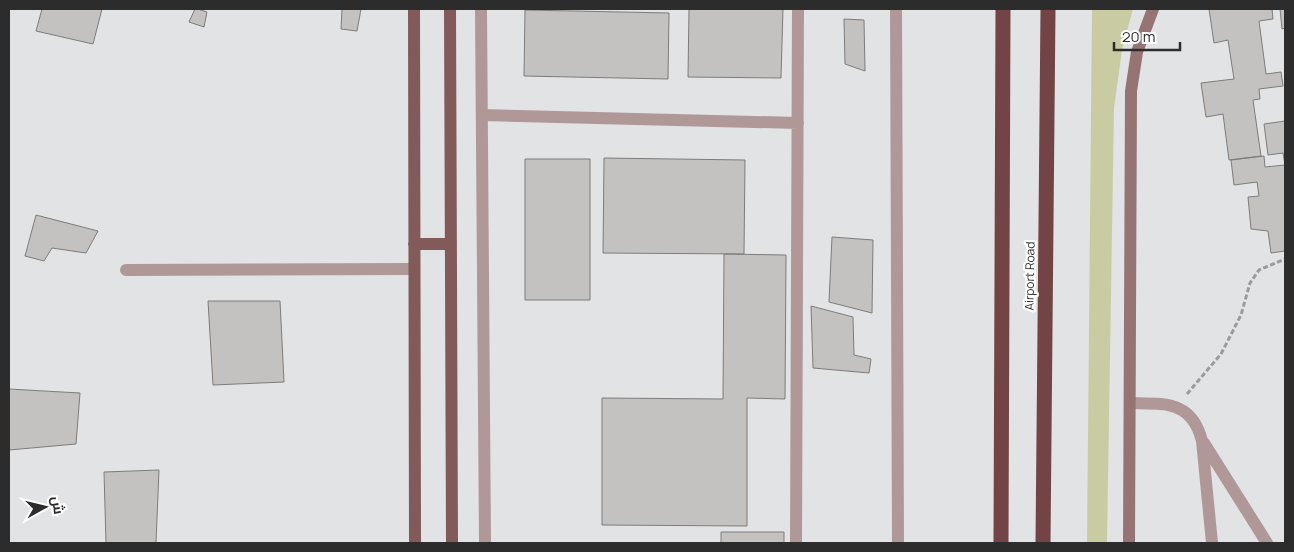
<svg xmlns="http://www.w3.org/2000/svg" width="1294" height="552" font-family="Manrope,Cairo,sans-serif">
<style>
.green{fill:#c9cca3}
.building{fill:#c4c2c1;stroke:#7e7c7b}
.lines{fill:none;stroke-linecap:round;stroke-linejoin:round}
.path{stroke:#9a9b9c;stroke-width:3;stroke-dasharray:5 2.5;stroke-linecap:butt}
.lane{stroke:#b19898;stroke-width:12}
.secondary{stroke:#977474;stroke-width:12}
.primary{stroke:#835a5a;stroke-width:12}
.highway{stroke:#724445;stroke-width:15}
.labels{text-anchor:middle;stroke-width:4.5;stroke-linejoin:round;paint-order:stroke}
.street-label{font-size:12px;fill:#2c2c2d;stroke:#fff}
</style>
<rect width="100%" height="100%" fill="#e2e3e5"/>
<path class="green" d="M1092 9H1133L1122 50 1114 108 1107 543H1087Z"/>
<path class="building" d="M42 9H102L93 44 36 31Z
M195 9H198L207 12 204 27 189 22Z
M342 9H361L357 31 341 29Z
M689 9H783L781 78 688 77Z
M1209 9H1272L1273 19 1259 21 1266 74 1281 72 1283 86 1259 89 1260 99 1253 100 1261 156 1229 160 1223 114 1206 117 1201 83 1234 79 1228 40 1214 43Z
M1280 9H1285V28L1282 29Z
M525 10 669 13 668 79 524 76Z
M844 19 864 20 865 71 845 64Z
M1285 121V251L1271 253 1268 231 1251 229 1248 197 1259 196 1257 182 1234 185 1231 160 1264 156 1265 167 1285 165 1283 153 1268 155 1264 124Z
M604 158 745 160 744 254 603 253Z
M525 159H590V300H525Z
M36 215 98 231 86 253 52 248 44 261 25 256Z
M832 237 873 240 872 313 829 302Z
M724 254 786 255 785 399 747 398V526L602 525V398L723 399Z
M208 301H280L284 382 213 385Z
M811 306 853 317 854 355 871 359 869 373 813 368Z
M9 389 80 393 76 444 9 450Z
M159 470 156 543H106L104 472Z
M721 532H784V543H721Z"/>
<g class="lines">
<path class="path" d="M1187 394 1221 354 1241 315 1250 283 1259 270 1285 259"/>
<path class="lane" d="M481 9 485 543
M896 9 898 543
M482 115 798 123
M126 270 414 269
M1130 403C1164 404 1192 400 1202 441L1212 543
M1204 443 1267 543
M796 543 798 9"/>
<path class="secondary" d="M1129 543 1131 91 1137 52 1153 9"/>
<path class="primary" d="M414 9 415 543
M450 9 452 543
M414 244H451"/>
<path class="highway" d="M1001 543 1003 9
M1043 543 1048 9"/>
</g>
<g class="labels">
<g class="street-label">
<text transform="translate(1030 276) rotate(-89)" y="4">Airport Road</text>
</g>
</g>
<rect width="1294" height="552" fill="none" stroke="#2c2c2d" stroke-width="20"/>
<g transform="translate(45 507) rotate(82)" stroke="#ffffff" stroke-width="4" paint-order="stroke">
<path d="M0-4L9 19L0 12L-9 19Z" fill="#2c2c2d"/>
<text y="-8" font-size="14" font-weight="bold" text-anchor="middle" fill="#2c2c2d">ش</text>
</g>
<path d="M1114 42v8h66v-8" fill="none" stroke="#2c2c2d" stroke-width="2.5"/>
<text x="1122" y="42" font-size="15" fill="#2c2c2d" stroke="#ffffff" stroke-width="4" paint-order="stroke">20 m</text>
</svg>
